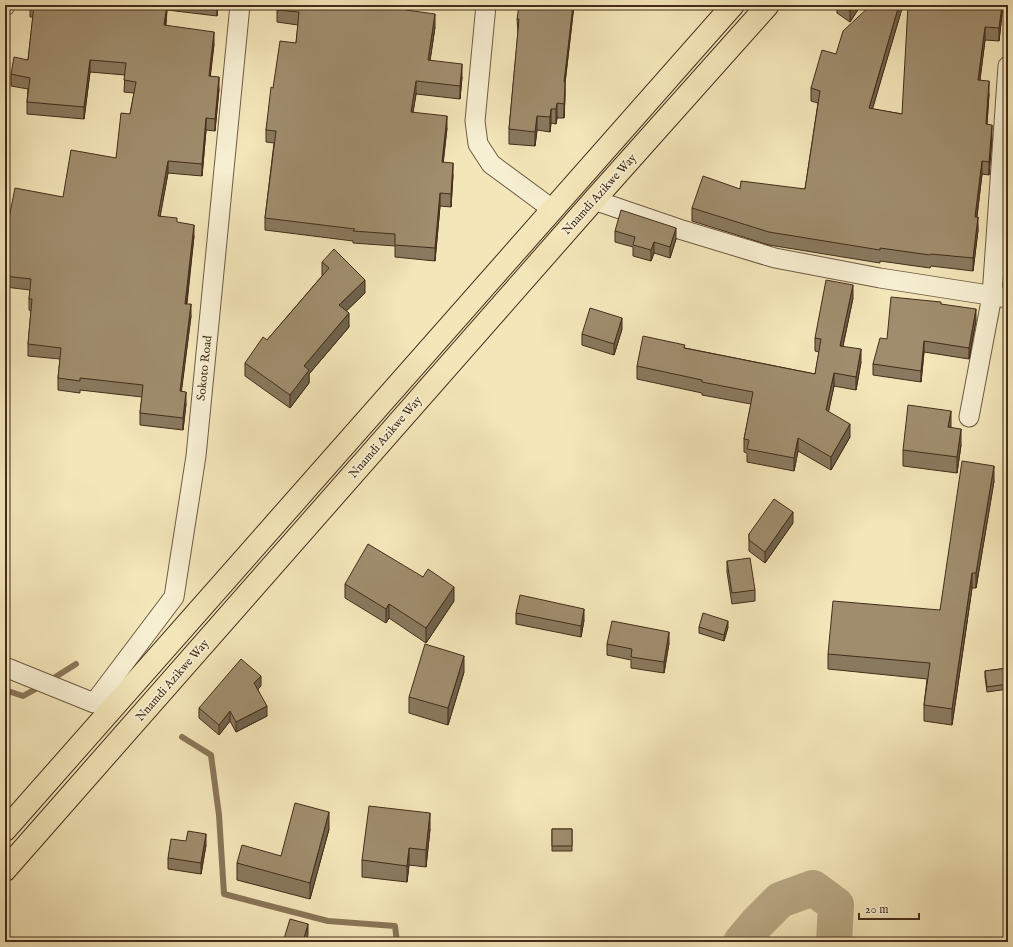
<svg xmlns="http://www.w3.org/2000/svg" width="1013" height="947" font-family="'IM FELL English',serif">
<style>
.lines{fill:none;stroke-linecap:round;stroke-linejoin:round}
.stream{stroke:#897659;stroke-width:6}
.river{stroke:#b7a783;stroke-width:36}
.minor-casing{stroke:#6f5a42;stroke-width:21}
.trunk-casing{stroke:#432c1a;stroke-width:24}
.minor{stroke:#f7efd2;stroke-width:19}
.trunk{stroke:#f3e6b9;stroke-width:22}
.wall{fill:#89795e;stroke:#432c1a}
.shaded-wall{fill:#6f634c;stroke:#432c1a}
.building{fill:#9f8d6d;stroke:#432c1a}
.labels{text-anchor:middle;stroke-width:4;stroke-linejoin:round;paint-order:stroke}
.street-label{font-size:12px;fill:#432c1a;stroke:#f7efd2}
</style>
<rect width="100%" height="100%" fill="#f3e6b9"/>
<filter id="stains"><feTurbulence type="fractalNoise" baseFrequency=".005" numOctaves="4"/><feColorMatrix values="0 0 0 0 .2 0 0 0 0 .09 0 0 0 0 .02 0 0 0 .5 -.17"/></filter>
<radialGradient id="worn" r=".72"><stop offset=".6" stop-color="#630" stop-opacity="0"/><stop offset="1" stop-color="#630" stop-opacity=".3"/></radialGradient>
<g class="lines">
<path class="stream" d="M49 681 76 664
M5 690 23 696 41 686
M182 737 211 755 219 815 224 894 328 921 395 926 397 942"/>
<path class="river" d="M741 942 757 923 780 900 813 888 836 905 834 942"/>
<g class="minor-casing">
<path id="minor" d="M486 5 475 121 478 144 491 164 552 209
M5 6V5
M594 200 679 229 775 258 880 278 1008 298
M969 417 992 296 1008 66
M5 667 94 703 174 597 196 456 240 5"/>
</g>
<g class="trunk-casing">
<path id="trunk" d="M5 830 733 5
M5 870 594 200 768 5"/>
</g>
<use href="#minor" class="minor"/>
<use href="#trunk" class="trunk"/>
</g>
<path class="wall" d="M30 5H218L217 16 167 10 166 25 214 44 210 76 219 89 215 131 206 130 202 176 168 173 160 216 177 223 194 236 187 304 191 316 181 391 186 404 183 430 140 425V413L142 397 80 390V393L58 390V378L60 359 28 356V344L31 311 29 310V299L30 290 5 287V238L63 197 116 158 130 114 134 93 124 92 125 75 90 72 84 119 27 114V102L28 89 11 86V74L28 60 33 17H30Z
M574 5 565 83V96L564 118H557L556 124 551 123 550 132 537 130 535 146 509 144V129L518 33 517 19Z
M837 5H861L850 22 837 13Z
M871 5H903L872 109 902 114 976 6V5H1003L999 41 985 40 980 80 989 94 987 124 992 138 989 175 982 174 977 217 978 230 973 271 931 266 930 268 880 261V263L769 245 692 221V208L740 189H805L818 103 811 101V88L836 54Z
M277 10H406L435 27 430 61 462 77 460 99 416 94 413 112 447 128 443 162 453 175 451 207 440 206 435 261 395 257V246L353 243V241L265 230V218L274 143 266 142V130L273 88 296 43 298 25 277 22Z
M615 231 676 239 670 258 654 253 651 261 633 256V247L615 242Z
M322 262 365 293 346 311 349 327 309 374V383L290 408 245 376V363L267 340 322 276Z
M853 298 843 346 861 362 856 390 834 386 828 412 850 437 831 470 798 451 794 471 747 462V453L744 452V439L751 404 702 395V393L637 379V366L685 348 815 374 819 352 815 351V338Z
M941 304 976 320 969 359 924 352 921 382 873 375V364L887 339Z
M622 329 614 355 582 345V334Z
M951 428 961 445 957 473 903 466V450Z
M994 481 976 588H972L952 725 924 721V705L927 679 828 669V654L940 610Z
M793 523 765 563 749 551V534Z
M727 561 755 590V601L732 604 727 572Z
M423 577 454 601 426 643 389 618 386 623 345 598V584Z
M516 613 584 620 581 637 516 624Z
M699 627H728L724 641 699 633Z
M669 643 664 673 631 668V660L607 655V644Z
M1008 668V689L987 692 985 677V671Z
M464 672 448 725 409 713V697Z
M261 686 258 689 267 716 236 732 230 721 219 735 199 718V708Z
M329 829 310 899 237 880V863L281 856Z
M430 829 426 867 409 865 407 882 362 877V860Z
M552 829H572V851H552Z
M206 845 201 874 168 869V858Z"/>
<path class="shaded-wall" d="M167 5V10L164 37V25Z
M217 5H218L217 16Z
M573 5H574L565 83V96L564 118V82Z
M854 5H861L850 22V11Z
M899 5H903L869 121V108Z
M1002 5H1003L999 41V28Z
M435 14V27L428 73V60Z
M985 27V40L978 93V80Z
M214 32V44L209 88V76Z
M90 60V72L84 119V107Z
M462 64V77L460 99V86Z
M219 77V89L215 131V119Z
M416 81V94L411 124V112Z
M989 81V94L986 137V124Z
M557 103V118L556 124V109Z
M551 109V123L550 132V117Z
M447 116V128L442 174V162Z
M537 116V130L535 146V132Z
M206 118V130L202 176V164Z
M992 125V138L989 175V162Z
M168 161V173L158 228V216Z
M982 161V174L975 230V217Z
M453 163V175L451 207V194Z
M440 193V206L435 261V248Z
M978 217V230L973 271V258Z
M194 225V236L185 316V304Z
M676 228V239L670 258V247Z
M654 242V253L651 261V250Z
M365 280V293L339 318V305Z
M853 285V298L840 359V346Z
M191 304V316L180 403V391Z
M976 309V320L969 359V348Z
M349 313V327L309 374V383L290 408V395L304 366Z
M622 318V329L614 355V344Z
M924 341V352L921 382V371Z
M861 349V362L856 390V377Z
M834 373V386L826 424V410Z
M186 392V404L183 430V418Z
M951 411V427H948Z
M850 424V437L831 470V457Z
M961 429V445L957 473V457Z
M798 438V451L794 471V458Z
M994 466V481L976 588V573Z
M793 512V523L765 563V552Z
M972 573V588L952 725V709Z
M454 587V601L426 643V628Z
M389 604V618L386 623V609Z
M584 609V620L581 637V626Z
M728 621V627L724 641V635Z
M669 632V643L664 673V662Z
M464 656V672L448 725V708Z
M261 676V686L254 693V683Z
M267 706V716L236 732V722Z
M230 711V721L219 735V725Z
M329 812V829L310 899V883Z
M430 813V829L426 867V850Z
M206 834V845L201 874V863Z
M409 848V865L407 882V866Z
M308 924V935L306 942H303Z"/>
<path class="building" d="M32 5H167L164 25 214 32 209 76 219 77 215 119 206 118 202 164 168 161 158 216 177 218V222L194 225 185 304H191L180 391 186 392 183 418 140 413 143 385 80 378V381L58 378 61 348 28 344 32 299H29L31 279 5 276V238L15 188 63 197 71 150 116 158 121 113 130 114 136 82 124 80 126 63 90 60 84 107 27 102 30 78 11 74 14 57 28 60 34 5Z
M278 5H406V10L435 14 428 60 462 64 460 86 416 81 411 112 447 116 442 162 453 163 451 194 440 193 435 248 395 245V234L353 231 355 229 265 218 276 131 266 130 271 87 273 88 280 41 296 43 299 12 277 10Z
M519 5H573L564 82H565L564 104 557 103 556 109H551L550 117 537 116 535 132 509 129 519 19H517Z
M842 5H854L850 11Z
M871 5H899L869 108 902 114 908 5H973L976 6V5H1002L999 28 985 27 978 80 989 81 986 124 992 125 989 162 982 161 975 217H978L973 258 931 254 930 255 880 248V250L769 232 692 208 703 176 740 189 741 181 805 189 820 91 811 88 822 50 836 54 843 31Z
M621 210 676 228 670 247 654 242 651 250 633 245 635 237 615 231Z
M334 249 365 280 339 305 349 313 304 366 309 370 290 395 245 363 263 337 267 340 329 268 322 262Z
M826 280 853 285 840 346 861 349 856 377 834 373 826 410 850 424 831 457 798 438 794 458 747 449 749 440 744 439 753 392 702 382V380L637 366 643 336 685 345 684 348 815 374 821 339 815 338Z
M891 297 941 302V304L976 309 969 348 924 341 921 371 873 364 880 338 887 339Z
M590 308 622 318 614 344 582 334Z
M908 405 951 411 948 427 961 429 957 457 903 450Z
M962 461 994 466 976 573H972L952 709 924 705 930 663 828 654 833 601 940 610Z
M774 499 793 512 765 552 749 540V534Z
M368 544 423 577 428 569 454 587 426 628 389 604 386 609 345 584Z
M750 558 755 590 732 593 727 561Z
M520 595 584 609 581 626 516 613Z
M703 613 728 621 724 635 699 627Z
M612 621 669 632 664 662 631 657 632 649 607 644Z
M425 644 464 656 448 708 409 697Z
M241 659 261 676 254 683 267 706 236 722 230 711 219 725 199 708Z
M1008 668V684L987 687 985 671Z
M295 803 329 812 310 883 237 863 242 845 281 856Z
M369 806 430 813 426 850 409 848 407 866 362 860Z
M552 829H572V846H552Z
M188 831 206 834 201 863 168 858 171 839 186 841Z
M290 919 308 924 303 942H283Z"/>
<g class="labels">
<g class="street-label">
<text transform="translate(599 194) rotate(-48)" y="4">Nnamdi Azikwe Way</text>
<text transform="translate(204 368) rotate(-84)" y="4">Sokoto Road</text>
<text transform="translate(385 437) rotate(-49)" y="4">Nnamdi Azikwe Way</text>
<text transform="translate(172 680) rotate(-49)" y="4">Nnamdi Azikwe Way</text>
</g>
</g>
<rect width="1013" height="947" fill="none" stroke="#f3e6b9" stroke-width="20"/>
<rect x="6" y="6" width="1001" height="935" fill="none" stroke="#432c1a" stroke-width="2"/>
<rect x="10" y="10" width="993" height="927" fill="none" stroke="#432c1a"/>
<path d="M859 913v6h60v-6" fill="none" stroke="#432c1a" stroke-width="2"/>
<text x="865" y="913" font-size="12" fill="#432c1a" stroke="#f7efd2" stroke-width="3" paint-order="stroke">20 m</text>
<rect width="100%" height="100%" filter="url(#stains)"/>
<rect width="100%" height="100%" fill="url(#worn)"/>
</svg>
